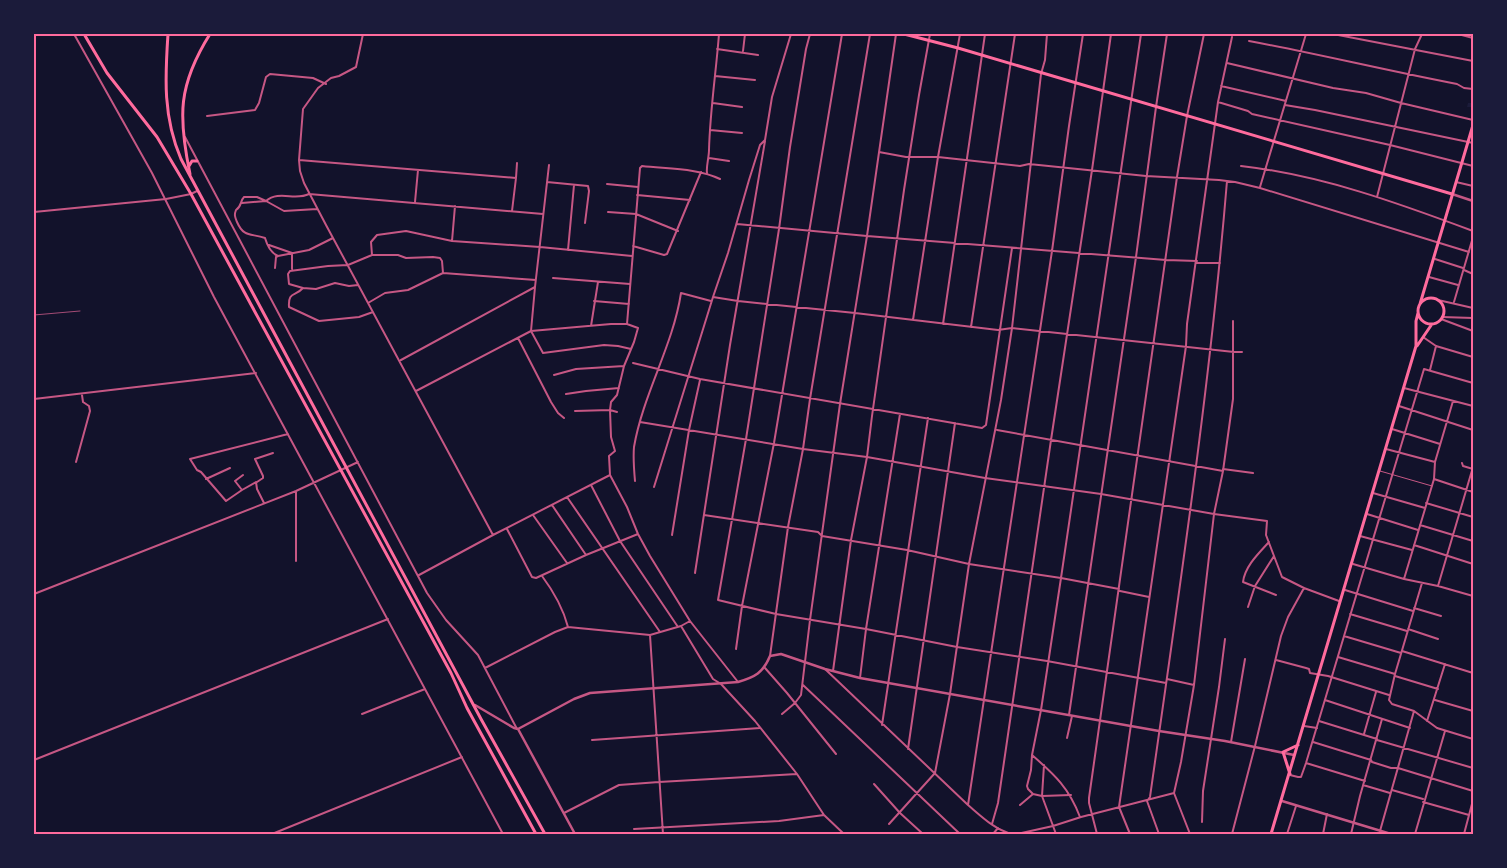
<svg xmlns="http://www.w3.org/2000/svg" width="1507" height="868" font-family="Signika,sans-serif">
<style>
.water{fill:#12122b}
.lines{fill:none;stroke-linecap:round;stroke-linejoin:round}
.service{stroke:#c65784;stroke-width:1}
.minor{stroke:#c65784;stroke-width:2}
.tertiary{stroke:#c65784;stroke-width:2.5}
.secondary{stroke:#ff6b9d;stroke-width:3}
.trunk{stroke:#ff6b9d;stroke-width:3}
.rail{stroke:#a44b75;stroke-width:1}
.neatline{fill:none;stroke:#ff6b9d;stroke-width:2}
</style>
<rect width="100%" height="100%" fill="#1b1b3a"/>
<path class="water" d="M34 34H1473V103H1468L1467 107H1473V834H34Z"/>
<g class="lines">
<path class="service" d="M1380 471 1432 486"/>
<path class="minor" d="M74 34 152 173 214 297 503 834
M363 34 356 67 339 76 331 78 318 88 303 109 299 160 300 171 304 183 326 225 493 535
M810 34 806 49 790 147 779 229 746 439 718 600 776 614 866 629 957 647 1047 661 1166 683
M1333 34 1473 61
M1458 34 1473 38
M1249 41C1319 54 1388 71 1457 84L1464 88 1473 89
M717 49 758 55
M743 51 745 34
M1227 63 1333 88 1366 93 1401 103 1473 120
M715 76 755 80
M1221 86 1286 101
M1218 102 1248 111 1252 114 1390 145 1473 166
M713 103 742 107
M1285 105 1315 110 1473 143
M207 116 255 110 259 103 266 77 270 74 313 78 326 84
M710 130 742 133
M185 137 427 593 446 620 478 655 517 729
M879 152 906 157H938L1020 166 1029 164 1146 176 1219 180 1235 182 1260 188 1469 252
M709 158 729 161
M299 160 516 178 512 211
M549 165 535 287 531 331 543 353 604 345 618 346 631 349
M1241 166C1321 175 1398 203 1473 231
M707 173C706 167 709 157 709 150 710 111 716 73 719 34
M516 178 517 163
M547 182 588 186 589 191 585 223
M1456 182 1473 186
M607 184 638 187
M1260 187 1306 34
M637 195 690 200
M1377 197 1415 49 1422 34
M415 202 418 170
M242 203 266 201 284 211 317 209
M34 212 166 199 191 194 197 191
M608 212 636 214 678 231
M737 224 867 236 1166 260 1197 261
M452 241 455 206
M269 245 292 253V269
M633 246 664 255 667 254 701 172
M568 250 574 185
M372 255 371 242 377 235 406 231 452 241 540 247 632 256
M278 256C271 253 267 245 265 238 251 233 244 238 237 222 235 217 234 215 236 210 242 206 240 201 244 197H257L266 201C279 190 295 201 309 194L543 214
M1435 259 1463 268
M1197 263H1220
M275 268 276 257 278 256 309 250 333 238
M1464 270 1473 274
M443 273 536 280
M1429 277 1458 285
M553 278 630 284
M358 285 349 286 335 283 316 289 303 288C295 297 288 291 289 307L319 321 359 317 373 312
M303 288 289 284 288 274 290 271 328 266 348 265 372 255H398L406 258 433 257 440 258 442 261 443 273 408 290 385 293 368 303
M713 297 738 301 855 313 998 330 1012 328 1234 352H1242
M1438 300 1473 308
M594 301 629 304
M1454 302 1473 237
M1442 317 1473 318
M1441 319 1473 331
M913 320 938 157 960 34
M627 324 640 168 642 166C667 169 698 168 720 179
M943 324 985 34
M591 326 598 282
M971 327 1015 34
M1423 337 1436 346 1473 357
M518 338 551 402 558 413 564 418
M401 360 535 287
M633 363 700 379 982 428 986 425 1012 248
M1430 370 1436 346
M554 375 576 369 624 366
M1404 388 1473 406
M416 391 531 331 611 324H627L638 328 634 342 624 366 617 395 611 402 610 410 611 437 615 451 609 456 610 475 627 507 638 534 650 556 690 621 738 682
M566 394 586 391 619 388
M34 399 256 373
M1453 401 1435 462 1434 479 1473 492
M1399 406 1473 430
M575 411 610 410 617 412
M640 422 803 449 867 457 985 478 1101 494 1214 514 1267 521 1266 535 1282 577 1304 588 1339 601
M1392 429 1440 444
M997 430 1223 471
M1386 449 1435 462
M76 462 90 411 89 406 83 402 82 395
M1462 463 1463 466 1473 469
M1223 469 1253 473
M206 479 230 468
M635 481C634 470 633 458 634 447 643 394 673 346 681 293L711 301
M257 482 263 478V476L255 459 273 453
M591 485 620 541 678 627
M654 487 713 297 728 253 749 180 760 145 765 140 772 97 791 34
M242 490 235 481 243 475
M296 491V561
M1373 493 1425 508
M567 497 660 632
M264 503 257 489 256 482 242 490 226 501 201 472 197 470 190 459 288 434
M1426 503 1473 517
M552 505 586 555
M1367 514 1418 530
M533 515 567 563
M704 515 818 532 822 536 907 550 969 564 1061 578 1119 589
M1420 525 1473 541
M507 529 532 577 536 578 586 555 638 534
M672 535 689 430 700 380
M1360 536 1412 550
M1269 542C1259 553 1245 566 1243 582L1276 595
M1414 545 1473 564
M1353 564 1404 579 1438 586 1473 596
M695 573 730 345 765 141
M419 575 493 535 610 475
M542 576C554 592 563 608 568 627
M1404 579 1434 479
M1422 583 1395 674 1389 700 1392 704 1414 711 1437 728 1473 739
M1438 586 1473 467
M1345 590 1413 611
M1120 591 1149 597
M34 594 296 491 358 462
M1248 607 1255 586 1274 556
M1414 608 1441 616
M1350 614 1407 631
M681 626 713 679 721 684 755 721 797 774 824 815 844 834
M1408 629 1438 639
M650 635 663 834
M1344 636 1401 653
M736 649 742 606 774 443 842 34
M1402 651 1473 673
M770 656 788 527 803 449 810 399 870 34
M1338 657 1395 674
M1276 660 1306 668 1309 669 1310 673 1328 676 1389 695
M485 668 555 632 568 627 650 635 681 626 690 621
M765 668 787 693 836 754
M825 669 968 805C981 816 995 830 1012 834
M833 671 851 540 867 457 872 416 904 190 919 95 930 34
M1395 676 1438 689
M860 678 866 629 900 414
M1167 679 1194 685
M803 685 960 834
M1325 700 1410 728
M1435 700 1473 711
M362 714 425 689
M782 714 795 703 801 695 810 620 840 404 867 236 896 34
M1069 715 1136 257 1156 107 1167 34
M1319 721 1377 739
M1427 721 1445 664
M882 725 928 418
M1304 726 1317 728
M1364 734 1376 692
M1067 738 1072 716
M592 740 760 728
M1377 740 1473 768
M1231 742 1245 659
M1313 742 1371 760 1372 762 1391 768H1398L1473 791
M908 749 955 423
M1032 755C1055 775 1069 788 1080 817
M34 760 388 619
M1306 763 1365 781
M1044 765 1042 796 1056 834
M1290 775 1298 777H1301L1306 763 1424 369 1473 383
M874 784 900 813 923 834
M1363 785 1390 793
M1392 790 1423 799
M1071 795 1042 796 1033 794 1028 789 1027 786 1031 770 1032 755 1041 710 1061 578 1141 34
M1423 802 1469 815
M968 805 1052 251 1069 126 1083 34
M1020 805 1033 794
M564 813 619 785 659 782 797 774
M1202 822 1203 791 1219 687 1225 639
M889 824 935 773 950 694 969 564 1001 400 1012 328 1041 74 1045 60 1047 34
M992 824 998 803 1051 440 1092 170 1111 34
M634 829 779 821 824 815
M1380 831 1414 711
M272 834 462 757
M993 834 998 828
M1017 834 1053 826 1081 817 1174 793
M1097 834 1089 803V798L1177 177 1187 116 1204 34
M1130 834 1119 807 1186 346 1187 324 1218 102 1232 37
M1159 834 1147 801 1150 797C1179 592 1210 387 1227 181
M1190 834 1174 793 1181 762 1194 685 1214 514 1223 471 1233 399V321
M1232 834 1255 746 1281 636 1288 617 1304 588
M1287 834 1296 806
M1323 834 1327 814
M1351 834 1360 796 1382 719
M1415 834 1445 731
M1464 834 1473 800"/>
<path class="tertiary" d="M1452 194 1473 201
M475 705 514 728 518 729 574 699 590 693 738 682C755 677 763 673 770 656L781 654 825 669 860 678 1159 731 1225 741 1294 755
M518 729 575 834
M1282 801 1391 834"/>
<path class="secondary" d="M904 34 958 48 1452 194
M189 166 192 161H197
M190 174C178 116 178 85 210 34
M1418 311a13 13 0 1 1 26 0a13 13 0 1 1-26 0Z
M1420 304 1473 125
M1417 346 1432 324
M1290 774 1283 752 1298 745
M1271 834 1416 346V321L1418 313"/>
<path class="trunk" d="M84 34 107 73 157 137 191 194 451 673 467 708 536 834
M168 34C165 78 163 117 181 159L481 719 545 834"/>
<path class="rail" d="M34 315 80 311"/>
</g>
<rect width="1507" height="868" fill="none" stroke="#1b1b3a" stroke-width="70"/>
<rect x="35" y="35" width="1437" height="798" class="neatline"/>
</svg>
